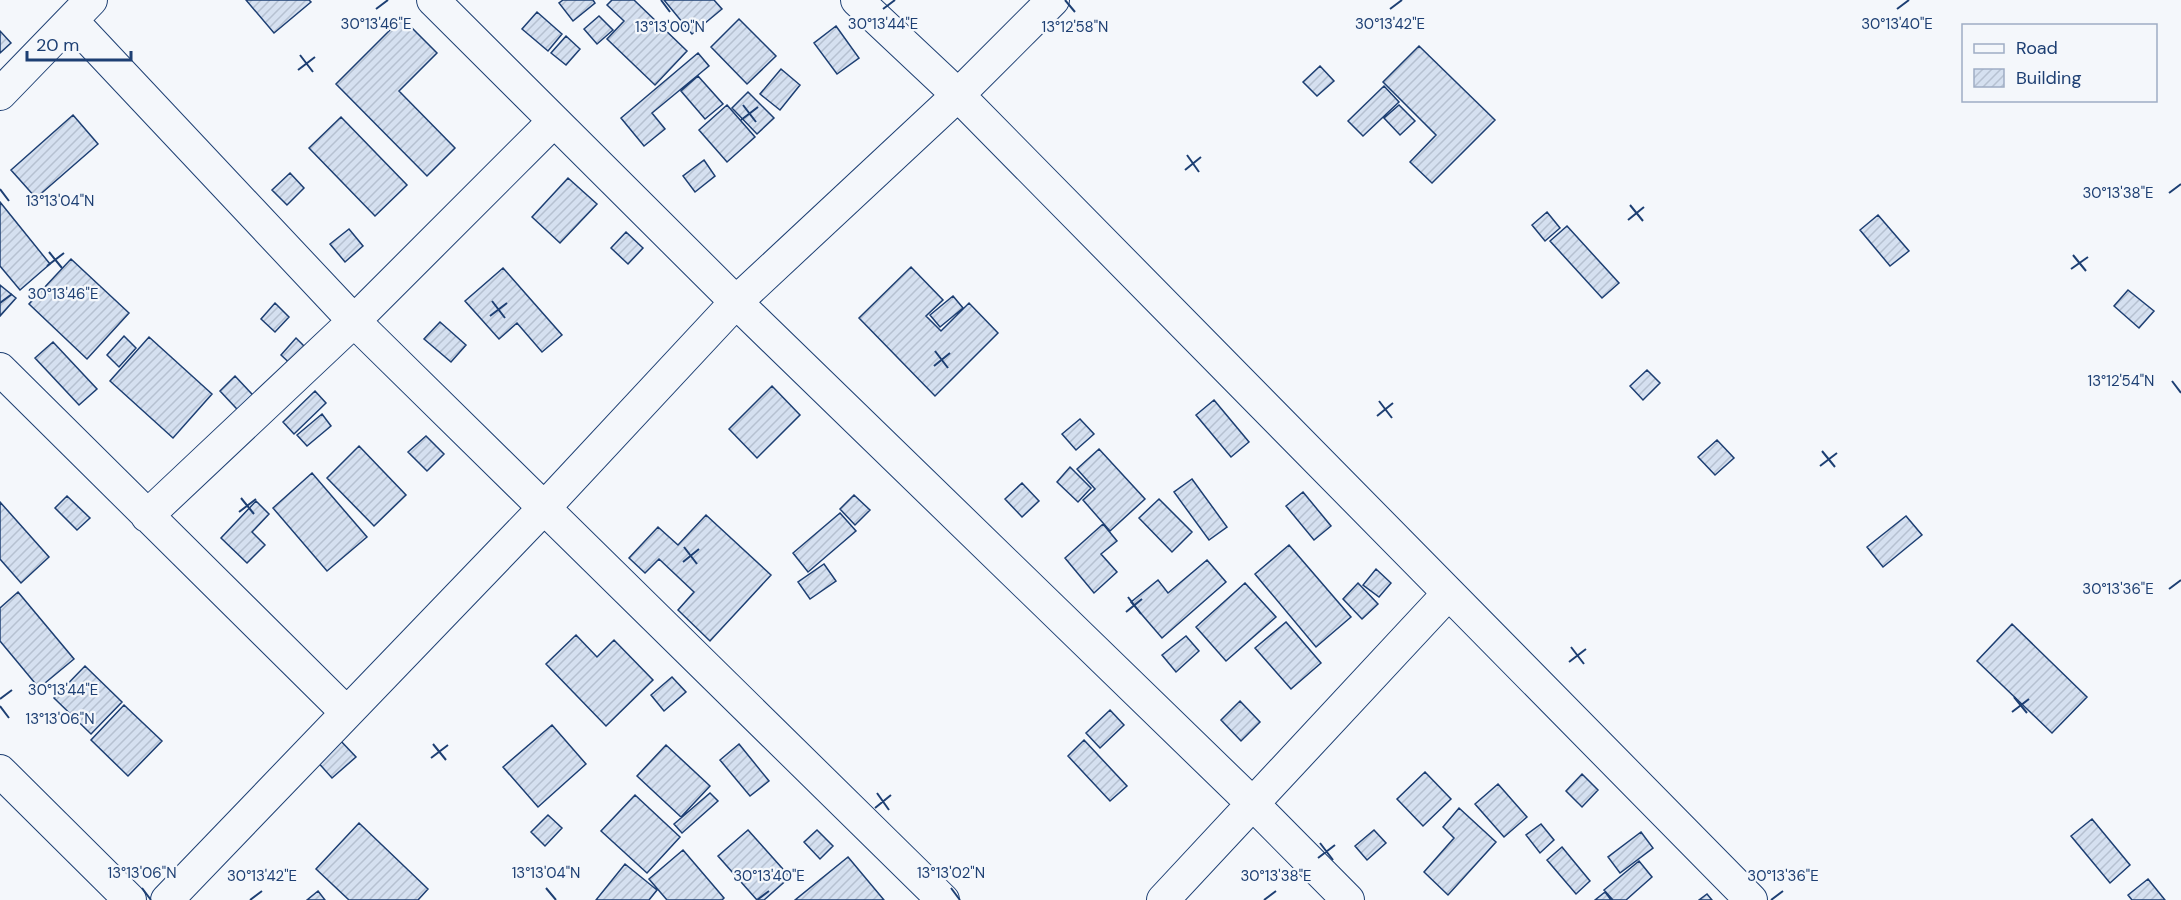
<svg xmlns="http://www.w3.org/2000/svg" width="2181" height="900" font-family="'DM Sans',sans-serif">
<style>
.building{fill:url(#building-hatch);stroke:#1d3f73;stroke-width:1.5}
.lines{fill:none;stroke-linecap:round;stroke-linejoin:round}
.street-casing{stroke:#1d3f73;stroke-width:34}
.street{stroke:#f4f7fb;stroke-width:32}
.ticks{fill:none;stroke:#1d3f73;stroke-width:2}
.ticks-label{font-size:15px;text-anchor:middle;fill:#1d3f73;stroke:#f4f7fb;stroke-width:4.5;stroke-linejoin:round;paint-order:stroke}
</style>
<defs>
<pattern id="building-hatch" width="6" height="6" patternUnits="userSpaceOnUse" patternTransform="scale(1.5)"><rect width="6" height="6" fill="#d5e0f0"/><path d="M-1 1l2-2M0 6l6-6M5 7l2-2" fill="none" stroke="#b6c1d1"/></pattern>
</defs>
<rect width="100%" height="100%" fill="#f4f7fb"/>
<path class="building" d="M246 0H309L311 2 274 33Z
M563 0H593L595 3 573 21 559 3Z
M612 0H634L687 51 655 85 607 39 624 21 607 5Z
M664 0H714L722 9 692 34Z
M537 12 562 34 548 51 522 29Z
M599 16 613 30 597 44 584 29Z
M402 18 437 53 399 91 455 148 427 176 336 84Z
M739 19 776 56 747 84 711 47Z
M836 26 859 58 837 74 814 43Z
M0 31 11 43 0 53Z
M566 36 580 49 566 65 551 53Z
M1419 46 1495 120 1432 183 1410 162 1436 135 1383 82Z
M698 53 709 66 652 113 665 129 644 146 621 118Z
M1320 66 1334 81 1317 96 1303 82Z
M781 69 800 85 780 110 760 94Z
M698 76 723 104 705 119 681 91Z
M1384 86 1399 102 1363 136 1348 121Z
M748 92 774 118 757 134 732 108Z
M727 105 755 137 727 162 699 130Z
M1399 105 1415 121 1400 135 1384 118Z
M73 115 98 144 36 198 11 170Z
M341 117 407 185 375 216 309 148Z
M704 160 715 176 695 192 683 176Z
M290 173 304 188 287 205 272 190Z
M568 178 597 204 560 243 532 217Z
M0 202 50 264 20 290 0 266Z
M1547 212 1560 228 1545 241 1532 225Z
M1878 215 1909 251 1890 266 1860 230Z
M1567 226 1619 283 1602 298 1550 241Z
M349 229 363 246 345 262 330 244Z
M626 232 643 248 628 264 611 248Z
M71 259 129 313 87 359 29 304Z
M911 267 943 300 926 316 941 331 969 303 998 333 935 396 859 318Z
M503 268 562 335 542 352 517 323 499 339 465 301Z
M0 285 16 298 0 316Z
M2128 290 2154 311 2139 328 2114 306Z
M953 296 963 308 940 327 930 315Z
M275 303 289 317 275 332 261 319Z
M440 322 466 345 451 362 424 339Z
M124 336 136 348 119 367 107 355Z
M149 337 212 394 173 438 110 381Z
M296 338 312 354 297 370 281 355Z
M53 342 97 389 79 405 35 358Z
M1647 370 1660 383 1643 400 1630 386Z
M235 376 266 409 250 423 220 391Z
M772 386 800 415 757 458 729 429Z
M315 391 326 403 294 434 283 422Z
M1214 400 1249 442 1231 457 1196 415Z
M322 414 331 426 307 446 297 435Z
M1080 419 1094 434 1076 450 1062 434Z
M426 436 444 454 427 471 408 452Z
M1717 440 1734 458 1715 475 1698 457Z
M359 446 406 495 374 526 327 478Z
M1099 449 1145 499 1110 531 1083 500 1095 489 1077 469Z
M1070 467 1091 488 1078 502 1057 482Z
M312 473 367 537 327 571 273 508Z
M1192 479 1227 527 1209 540 1174 492Z
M1022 483 1039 501 1022 517 1005 499Z
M1303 492 1331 526 1314 540 1286 506Z
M854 495 870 510 855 525 840 509Z
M67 496 90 518 77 530 55 508Z
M1159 499 1192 532 1172 552 1139 518Z
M256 501 269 514 252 532 265 545 247 563 221 538Z
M0 502 49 557 21 583 0 559Z
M840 513 856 531 808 572 793 553Z
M706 515 771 575 710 641 678 610 694 592 659 559 645 573 629 558 658 527 678 545Z
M1906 516 1922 535 1883 567 1867 547Z
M1103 524 1117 541 1101 554 1117 572 1094 593 1065 558Z
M1289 545 1351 617 1316 647 1255 574Z
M1207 560 1226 582 1162 638 1131 602 1158 580 1168 593Z
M824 564 836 581 810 599 798 582Z
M1376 569 1391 583 1379 597 1363 585Z
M1245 583 1276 617 1226 661 1196 627Z
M1358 583 1378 604 1362 619 1343 599Z
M18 592 74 659 39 688 0 641V608Z
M1286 622 1321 663 1291 689 1255 648Z
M2012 624 2087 697 2052 733 1977 661Z
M576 635 597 657 614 640 653 680 606 726 546 664Z
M1186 636 1199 651 1176 672 1162 655Z
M85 666 122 702 91 734 54 698Z
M672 677 686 692 664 711 651 695Z
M1240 701 1260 722 1241 741 1221 720Z
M124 705 162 741 128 776 91 740Z
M1110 710 1124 725 1100 748 1086 733Z
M552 725 586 764 538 807 503 767Z
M338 738 356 757 332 778 315 759Z
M1084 740 1127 786 1110 801 1068 756Z
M739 744 769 781 750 796 720 760Z
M666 745 710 786 681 817 637 776Z
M1425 772 1451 799 1423 826 1397 799Z
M1582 774 1598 790 1582 807 1566 791Z
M1498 784 1527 817 1504 837 1475 804Z
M710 793 718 801 682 833 674 824Z
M635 795 680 837 647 873 601 831Z
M1459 808 1496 842 1448 895 1424 872 1454 838 1443 827Z
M548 815 562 828 545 846 531 832Z
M2092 819 2130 865 2110 883 2071 836Z
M359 823 428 889 418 900H349L316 869Z
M1541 824 1554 840 1540 853 1526 835Z
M748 830 790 877 764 900H757L718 856Z
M817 830 833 846 820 859 804 842Z
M1374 830 1386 843 1367 860 1355 846Z
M1641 832 1653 848 1620 873 1608 857Z
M1562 847 1590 881 1576 894 1547 860Z
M683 850 724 898 722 900H667L649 879Z
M848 857 884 900H795Z
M1639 861 1652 877 1626 900H1613L1604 890Z
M625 864 657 890 649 900H596Z
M2148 879 2165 900H2132L2128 895Z
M318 891 325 900H307Z
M1605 892 1611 900H1595Z
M1707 894 1712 900H1699Z"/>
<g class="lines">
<g class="street-casing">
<path id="street" d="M433 0 736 302 1254 805 1348 900
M857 0 958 95 1751 900
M72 21 354 321 943 900
M0 94 91 0
M0 369 345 711
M147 516 354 321 554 121
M0 771 130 900
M167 900 544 508 736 302 958 95 1053 0
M1163 900 1448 594"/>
</g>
<use href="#street" class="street"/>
</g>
<path class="ticks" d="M661 0 670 12M1065 0 1075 12M376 9 388 0M883 9 895 0M1390 9 1402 0M1897 9 1909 0M300 55 313 72M298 70 315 57M743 105 756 122M741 120 758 107M1187 155 1199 172M1185 170 1201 157M0 189 9 201M2169 193 2181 184M1630 205 1643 221M1628 220 1644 207M49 252 62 268M2073 255 2086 271M47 266 64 253M2071 269 2088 257M492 301 505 318M0 303 12 294M490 316 507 303M935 351 948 368M934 366 950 353M2172 381 2181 393M1379 401 1392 418M1377 416 1393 403M1822 451 1835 467M1820 466 1837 453M241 498 254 514M239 512 256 499M684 547 697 564M683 562 699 549M2169 589 2181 580M1128 597 1141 614M1126 612 1142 599M1571 647 1584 664M1569 662 1586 649M2014 697 2027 713M0 699 12 690M0 706 9 718M2012 712 2029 699M433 744 446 760M431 758 448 745M877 793 889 810M875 808 891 795M1320 843 1333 860M1318 858 1335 845M142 888 151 900M546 888 556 900M951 888 960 900M250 900 262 891M757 900 769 891M1264 900 1276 891M1771 900 1783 891"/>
<g class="ticks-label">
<text x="376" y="29">30°13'46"E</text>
<text x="883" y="29">30°13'44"E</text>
<text x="1390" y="29">30°13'42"E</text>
<text x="1897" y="29">30°13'40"E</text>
<text x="670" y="32">13°13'00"N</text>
<text x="1075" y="32">13°12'58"N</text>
<text x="2118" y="198">30°13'38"E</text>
<text x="60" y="206">13°13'04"N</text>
<text x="63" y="299">30°13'46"E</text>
<text x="2121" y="386">13°12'54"N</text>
<text x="2118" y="594">30°13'36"E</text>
<text x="63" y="695">30°13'44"E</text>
<text x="60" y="724">13°13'06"N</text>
<text x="142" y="878">13°13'06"N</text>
<text x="546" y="878">13°13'04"N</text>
<text x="951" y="878">13°13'02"N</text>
<text x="262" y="881">30°13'42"E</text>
<text x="769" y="881">30°13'40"E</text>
<text x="1276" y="881">30°13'38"E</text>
<text x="1783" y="881">30°13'36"E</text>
</g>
<rect x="1962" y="24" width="195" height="78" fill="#f4f7fb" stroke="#9eadc5" stroke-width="1.5"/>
<rect x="1974" y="44" width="30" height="9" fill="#f4f7fb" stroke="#9eadc5" stroke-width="1.5"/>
<text x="2016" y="54" font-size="18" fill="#1d3f73">Road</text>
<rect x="1974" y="69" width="30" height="18" fill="url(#building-hatch)" stroke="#9eadc5" stroke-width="1.5"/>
<text x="2016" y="84" font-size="18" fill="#1d3f73">Building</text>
<path d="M27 51v9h104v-9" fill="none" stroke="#1d3f73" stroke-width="3"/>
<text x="36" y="51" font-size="18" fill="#1d3f73" stroke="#f4f7fb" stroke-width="4.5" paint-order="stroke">20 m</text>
</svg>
